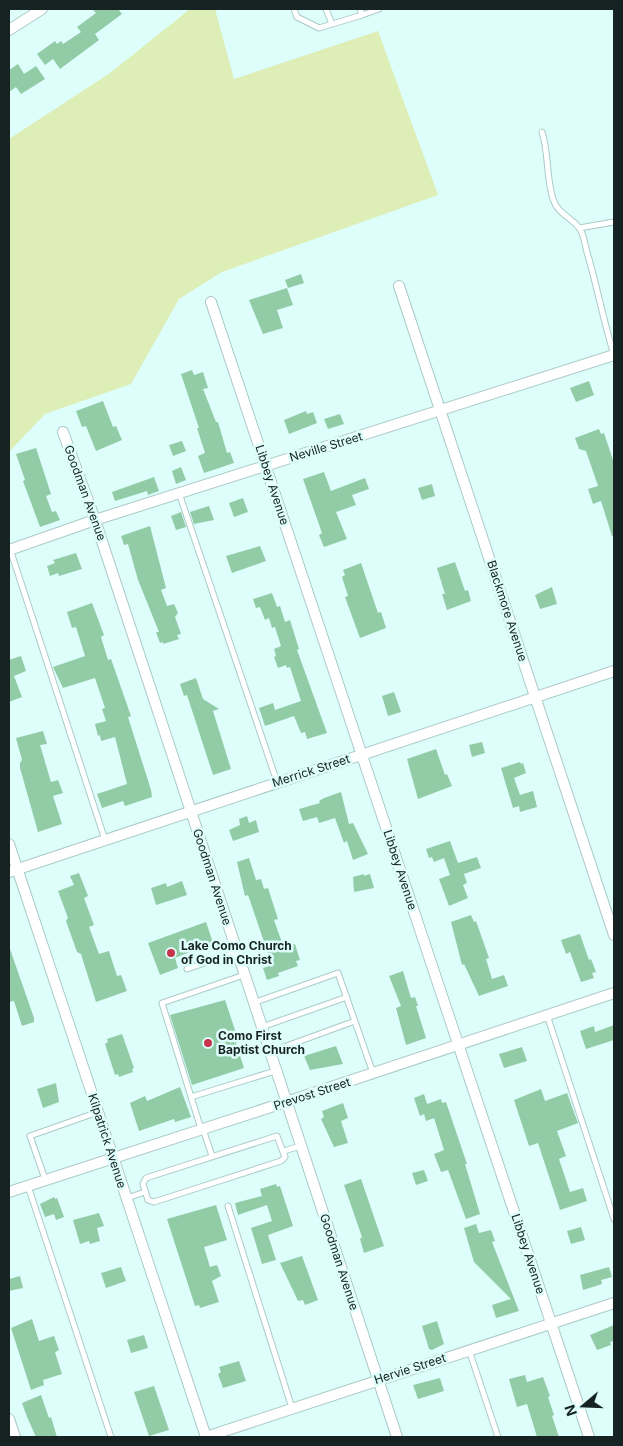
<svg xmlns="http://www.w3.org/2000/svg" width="623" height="1446" font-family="Inter,sans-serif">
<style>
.green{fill:#ddeeb7}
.building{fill:#91cca7}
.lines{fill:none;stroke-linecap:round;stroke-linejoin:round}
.service-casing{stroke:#abcac8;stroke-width:7}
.minor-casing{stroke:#abcac8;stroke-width:12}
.service{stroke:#fff;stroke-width:5}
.minor{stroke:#fff;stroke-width:10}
.poi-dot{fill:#c5344a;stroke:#defefc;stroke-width:2}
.labels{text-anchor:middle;stroke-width:5;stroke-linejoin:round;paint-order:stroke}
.street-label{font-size:12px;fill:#172322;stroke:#defefc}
.poi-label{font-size:12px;font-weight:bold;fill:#172322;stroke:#defefc;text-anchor:start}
</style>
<rect width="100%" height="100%" fill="#defefc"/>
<path class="green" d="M190 9H215L234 79 378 31 438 195 222 272 179 299 131 384 45 414 9 452V139L110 73Z"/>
<path class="building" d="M92 9H118L122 14 95 34 99 40 60 69 53 59 45 65 37 54 55 41 57 44 61 41 63 44 81 32 77 27 96 13Z
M18 64 24 74 36 66 45 79 21 94 16 87 9 92V70Z
M301 274 304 283 288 288 285 280Z
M287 288 293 305 277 310 283 328 263 334 249 300Z
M192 370 194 375 203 372 208 388 203 389 216 422H218L227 453 230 452 234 463 204 473 198 456 205 453 197 428H199L181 374Z
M589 381 594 395 576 402 570 388Z
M103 401 113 427 116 426 122 440 96 451 86 426 82 427 76 411Z
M306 411 307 414 313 412 317 423 289 434 284 420Z
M340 414 344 424 328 429 324 419Z
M599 429 601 434 604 433 614 463V536H612L601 501 593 504 588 489 598 486 586 451 579 449 575 438Z
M182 441 186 451 173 456 169 445Z
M36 448 51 494 46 496 52 512 56 511 60 520 40 527 23 481 25 480 16 454Z
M181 467 186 480 176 484 172 471Z
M324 472 331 491 365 478 369 489 352 495 356 505 336 512 347 539 324 547 319 535 322 533 303 479Z
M154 477 159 491 148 495 147 491 115 501 112 492Z
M432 484 435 496 422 500 418 488Z
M243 498 248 512 234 517 229 503Z
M209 506 214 520 194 524 190 512Z
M181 512 186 527 176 530 171 516Z
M150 526 166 588 161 590 167 606 174 604 178 613 175 617 181 634 177 635 179 639 163 644V642L160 643 156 632H159L138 580 128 544 124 545 121 536Z
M260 546 266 561 232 573 226 556Z
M76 553 82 569 59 576 58 573 50 576 47 566 55 563 53 560Z
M455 562 465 591 468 590 471 601 447 610 442 594H445L437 568Z
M361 563 378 613 381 612 386 628 360 638 345 597 348 596 342 577 345 575 343 570Z
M552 587 557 604 540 609 535 595Z
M272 593 277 607 280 606 285 622 290 620 299 649 297 650 327 733 307 739 305 732 301 733 294 716 265 726 259 708 273 703 275 710 301 701 290 667 287 668 286 665 278 668 274 657 276 656 274 649 281 646 275 627 272 628 269 618 265 620 260 607 256 608 253 599Z
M92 603 104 635 101 637 108 660 111 659 131 716 128 717 151 790 152 797 125 806 123 801 102 808 97 794 127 784 115 737 101 741 100 735 98 736 95 724 106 721 102 709 105 708 95 678 63 688 53 667 85 656 76 627 72 628 67 612Z
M21 656 26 671 14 676 22 697 9 702V660Z
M196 678 203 699 219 709 213 711 231 769 213 775 187 695 184 696 180 684Z
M394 692 401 712 388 716 382 696Z
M43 731 47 744 40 745 51 782 58 780 63 793 53 796 62 824 38 832 20 768V763L22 760 16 738Z
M482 742 485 753 472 757 469 745Z
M436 749 445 775 447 774 452 786 418 799 407 759Z
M520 762 521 764 523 763 526 773 514 778 520 795 533 791 537 807 520 812 519 806 513 808 501 768Z
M341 792 349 824 353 823 368 854 353 860 347 841 344 843 335 818 319 823 317 817 303 821 299 809 320 803 319 801 324 798Z
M247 816 249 823 256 820 259 832 233 841 229 830 240 825 239 819Z
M450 841 458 863 477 857 481 868 464 874 467 883 463 885 468 898 449 906 439 879 450 875 444 858 434 862 432 857 429 858 426 849Z
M249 858 256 880 261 879 264 889 268 888 278 919 274 920 284 948 295 944 300 960 296 961 298 966 278 973 279 976 267 980 263 968 272 965 248 895 245 896 237 862Z
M79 873 88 896 84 898 94 925 89 927 99 954 109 951 117 976 121 975 127 991 96 1002 81 954 77 952 66 921 68 918 58 891 74 885 70 876Z
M364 874V876L370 874 374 888 354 892 353 877Z
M182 881 187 895 156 905 151 888 166 883 167 887Z
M471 915 474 922 476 921 489 958 486 959 492 979 504 975 508 986 479 996 464 964 462 965 451 922Z
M206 922 213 943 175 958 178 968 160 975 148 943Z
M580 934 589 960 591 959 596 972 592 973 594 978 581 982 570 952 566 954 561 940Z
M10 949 34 1018V1022L22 1026 14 1001 9 1002Z
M403 971 411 998 415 997 418 1006H416L426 1038 406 1045 396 1008 401 1006 389 976Z
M225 1000 239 1042 236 1043 244 1068 192 1085 170 1015Z
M614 1025V1040L586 1049 580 1031 594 1026 595 1032Z
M122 1034 134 1068 132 1069 133 1072 119 1077 118 1074 115 1075 105 1044 108 1042 107 1039Z
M336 1046 343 1064 310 1070 304 1056Z
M522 1047 527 1061 504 1068 499 1054Z
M56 1083 59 1102 43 1108 37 1089Z
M180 1087 191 1117 175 1122 174 1119 139 1131 130 1103 145 1096 147 1101Z
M541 1089 545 1101 567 1093 578 1123 557 1131 566 1156 559 1159 570 1192 583 1188 587 1201 560 1210 538 1143 529 1146 514 1100Z
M424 1094 427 1104 441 1099 442 1103 446 1102 467 1164H465L480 1214 466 1219 448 1170 441 1172 434 1154 444 1150 434 1118 426 1121 424 1114 420 1116 414 1098Z
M343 1103 348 1118 341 1121 348 1143 334 1147 321 1119 324 1117 322 1111Z
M424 1170 428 1181 416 1185 412 1173Z
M361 1179 384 1246 364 1253 360 1239 362 1237 344 1185Z
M276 1184 277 1187 280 1186 293 1226 268 1235 276 1260 262 1264 251 1228 272 1221 267 1205 238 1215 235 1203 262 1196 260 1189Z
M54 1197 55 1199 57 1198 64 1217 56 1220 54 1214 45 1217 40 1204Z
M216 1205 227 1240 204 1247 210 1267 217 1265 221 1276 212 1281 219 1302 200 1308 199 1305 195 1306 167 1219Z
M99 1213 104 1226 97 1228 100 1241 90 1244 89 1241 80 1244 73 1220Z
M476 1224 479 1233 491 1230 495 1241 492 1242 519 1311 496 1318 492 1305 511 1299 474 1262 464 1228Z
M581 1227 585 1240 571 1244 567 1231Z
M302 1256 318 1300 305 1305 303 1300 298 1301 280 1263Z
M121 1267 126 1281 106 1288 101 1273Z
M609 1267 612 1277 601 1280 602 1284 583 1290 580 1275Z
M20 1276 23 1288 9 1291V1279Z
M32 1319 39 1341 54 1336 59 1350 55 1352 62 1374 43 1380 44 1385 31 1390 11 1328Z
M437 1321 444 1344 432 1350 429 1349 422 1326Z
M614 1325V1341L610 1342 611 1345 597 1350 590 1335Z
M144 1335 148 1348 131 1353 127 1340Z
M239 1361 246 1381 223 1388 218 1374 221 1372 219 1367Z
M525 1375 527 1382 543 1377 550 1396 548 1397 554 1415 552 1416 559 1437H537L527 1404 517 1407 509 1379Z
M440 1378 444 1391 418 1399 413 1385Z
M154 1386 169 1430 149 1436 134 1392Z
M41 1395 49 1418 51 1417 57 1437H36L27 1417 22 1403Z"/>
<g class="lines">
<g class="service-casing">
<path id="service" d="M294 9 297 17 319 28 362 15
M326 9 332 24
M360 9 362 15 379 9
M542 132C549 154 546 177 553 199 558 216 577 219 582 233 585 241 586 251 589 259 598 291 604 323 614 355
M579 228 614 222
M179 493 277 782
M10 549 105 840
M187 969 237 952
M253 1003 338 973 373 1073
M547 1015 614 1219
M262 1027 347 997
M270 1052 355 1021
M191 1097 275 1071
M201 1129 162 1003 244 975
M203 1129 212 1156
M277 1136 285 1157 281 1161 154 1202 148 1200 143 1184 146 1178Z
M284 1151 300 1146
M45 1179 30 1136 98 1112
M28 1186 111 1437
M127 1198 145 1192
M228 1206 292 1408
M469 1350 498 1437"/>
</g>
<g class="minor-casing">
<path id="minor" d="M9 30 42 9
M399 286 614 935
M211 302 589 1437
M63 432 95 520 397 1437
M9 550 95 520 614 355
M9 844 206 1437
M9 872 614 671
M9 1192 286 1102 614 993
M9 1419 15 1437
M206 1437 614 1303"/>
</g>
<use href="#service" class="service"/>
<use href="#minor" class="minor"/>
</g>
<g class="poi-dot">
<circle cx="171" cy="953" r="5"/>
<circle cx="208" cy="1043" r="5"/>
</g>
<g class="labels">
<g class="street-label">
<text transform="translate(326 447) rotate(-17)" y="4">Neville Street</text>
<text transform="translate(272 485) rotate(72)" y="4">Libbey Avenue</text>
<text transform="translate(85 493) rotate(70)" y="4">Goodman Avenue</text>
<text transform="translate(507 611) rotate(72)" y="4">Blackmore Avenue</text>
<text transform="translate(311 771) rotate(-18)" y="4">Merrick Street</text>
<text transform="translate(400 870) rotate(72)" y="4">Libbey Avenue</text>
<text transform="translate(212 877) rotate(72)" y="4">Goodman Avenue</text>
<text transform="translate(312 1094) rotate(-18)" y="4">Prevost Street</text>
<text transform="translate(107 1141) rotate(72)" y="4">Kilpatrick Avenue</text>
<text transform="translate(528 1254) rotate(72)" y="4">Libbey Avenue</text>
<text transform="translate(339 1262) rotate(72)" y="4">Goodman Avenue</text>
<text transform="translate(410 1369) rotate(-18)" y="4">Hervie Street</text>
</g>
<g class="poi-label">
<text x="181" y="950">Lake Como Church<tspan x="181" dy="14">of God in Christ</tspan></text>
<text x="218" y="1040">Como First<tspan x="218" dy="14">Baptist Church</tspan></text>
</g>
</g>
<rect width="623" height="1446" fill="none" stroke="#172322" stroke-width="20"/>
<g transform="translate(583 1406) rotate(251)" stroke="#defefc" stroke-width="4" paint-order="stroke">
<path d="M0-4L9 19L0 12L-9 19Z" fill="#172322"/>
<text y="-8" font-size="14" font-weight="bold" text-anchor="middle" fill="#172322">N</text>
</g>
</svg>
